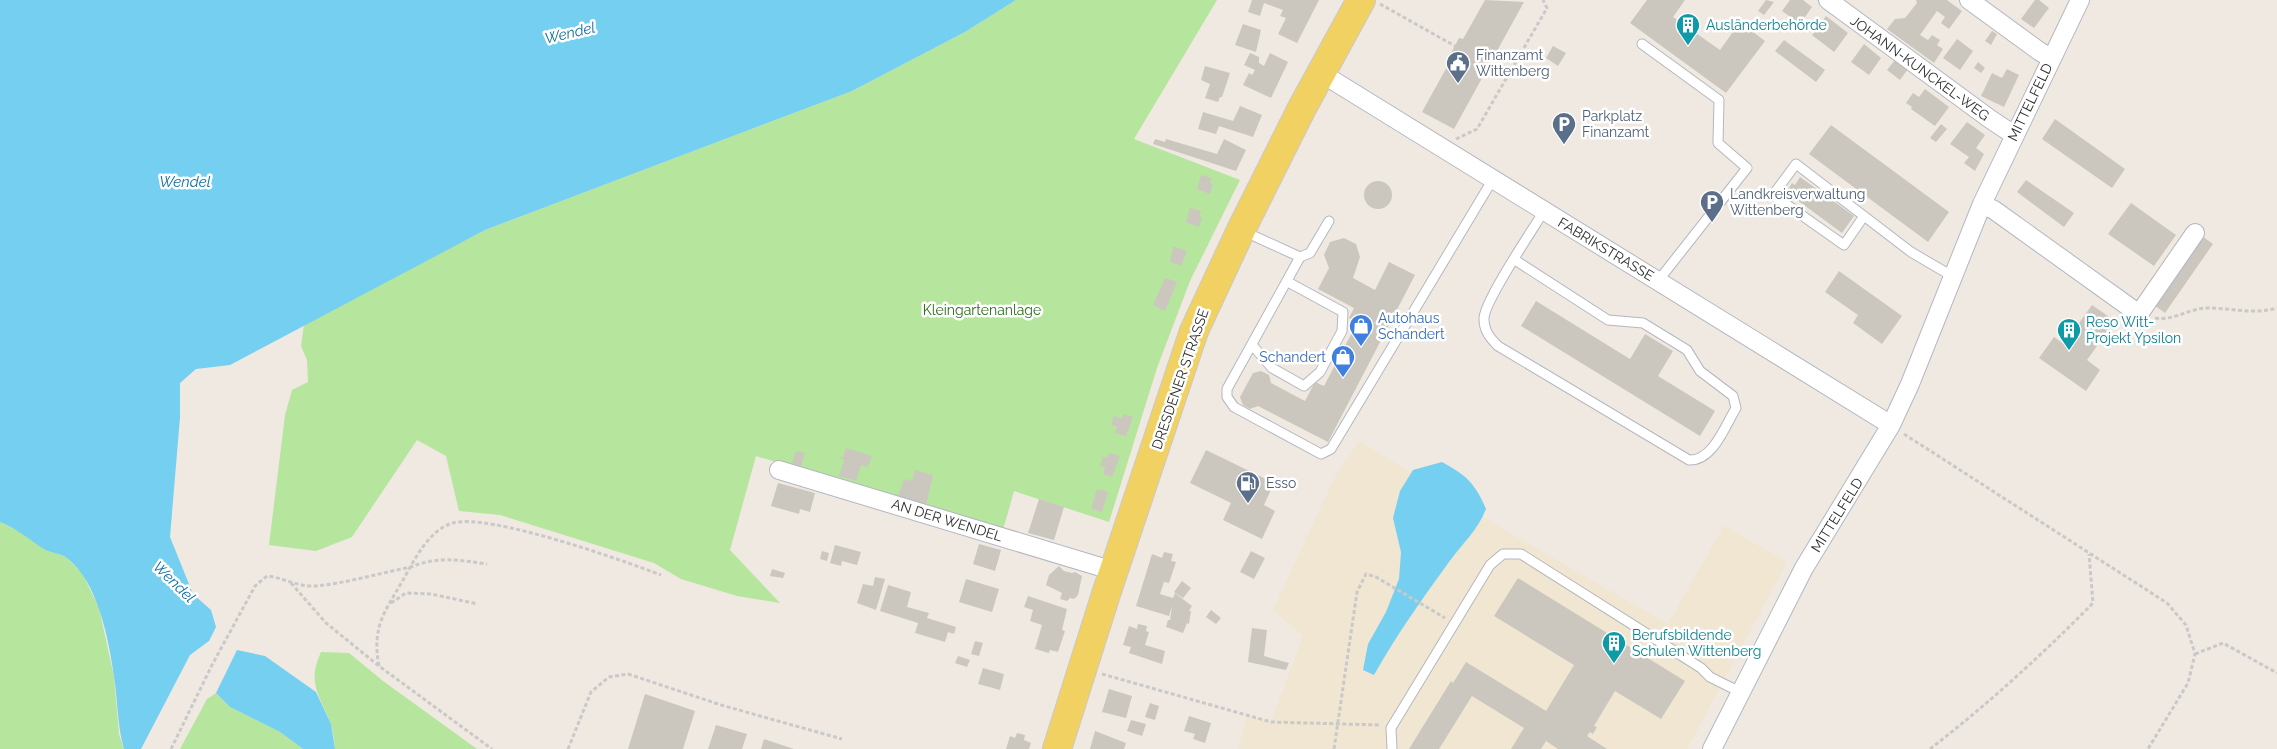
<svg xmlns="http://www.w3.org/2000/svg" width="2277" height="749" font-family="Raleway,sans-serif">
<style>
.education{fill:#f0e6d1}
.green{fill:#b6e59e}
.water{fill:#75cff0}
.building{fill:#cbc7bf}
.lines{fill:none;stroke-linecap:round;stroke-linejoin:round}
.lane-casing{stroke:#b4b7c1;stroke-width:11}
.street-casing{stroke:#b4b7c1;stroke-width:20}
.primary-casing{stroke:#c9c9c9;stroke-width:30}
.path{stroke:#c9c9c9;stroke-width:3;stroke-dasharray:4 2.5;stroke-linecap:butt}
.lane{stroke:#fff;stroke-width:9}
.street{stroke:#fff;stroke-width:18}
.primary{stroke:#f2d163;stroke-width:28}
.labels{text-anchor:middle;stroke-width:5;stroke-linejoin:round;paint-order:stroke}
.culture-label{font-size:14px;fill:#0d838f;stroke:#fff;text-anchor:start}
.service-label{font-size:14px;fill:#4e5e75;stroke:#fff;text-anchor:start}
.street-label{font-size:14px;fill:#2e2e2e;stroke:#fff}
.park-label{font-size:14px;fill:#2c6e1b;stroke:#fff}
.shop-label{font-size:14px;fill:#366cbe;stroke:#fff;text-anchor:start}
.water-label{font-size:15px;font-style:italic;fill:#0d6fa3;stroke:#fff}
</style>
<rect width="100%" height="100%" fill="#efe9e1"/>
<path class="education" d="M1359 441 1508 532 1668 624 1724 526 1787 562 1687 749H1238L1247 717 1271 722 1303 636 1273 610 1335 477Z"/>
<path class="green" d="M1016 0H1217L1134 139 1240 180 1190 281 1157 368 1109 522 1014 491 1003 530 756 456 730 550 780 603 737 596 681 579 654 563 500 515 459 511 446 456 417 440 352 537 316 551 269 545 285 415 292 390 308 382 307 360 301 346 304 324 485 230 852 91 965 32Z
M0 522 25 534 44 549 66 557 82 573 99 608 114 677 119 734 124 749H0Z
M321 652 349 653 383 681 477 749H335C334 740 333 730 330 722 319 694 307 683 321 652Z
M216 693 230 707 280 732 303 749H180L207 699Z"/>
<path class="water" d="M0 0H1016L965 32 852 91 485 230 230 365 196 369 180 383V417L170 537 193 594 211 610 216 627 209 641 190 655 141 749H124C117 725 118 701 114 677 109 640 98 582 67 558 60 553 50 553 42 548 28 538 17 529 0 522Z
M1442 462C1466 475 1475 483 1486 509 1478 530 1462 544 1449 562 1422 599 1396 636 1374 675L1363 670 1368 644 1386 612 1399 579 1401 552 1393 518 1400 491 1413 470Z
M237 650 265 656 316 692 331 724 335 749H303L280 732 230 707 216 693Z"/>
<path class="building" d="M1252 0H1319L1297 43 1278 34 1286 18 1280 16 1283 10 1264 3 1260 16 1248 12Z
M1485 0 1524 2 1454 129 1422 112 1453 56 1450 55 1459 38 1463 39Z
M1647 0H1685L1673 17 1720 50 1740 22 1765 41 1726 93 1630 23Z
M1766 0 1774 2 1764 15 1758 11Z
M1790 0H1803L1812 7 1800 24 1782 11Z
M1916 0H1947L1962 11 1949 29 1941 23 1945 17 1937 11 1920 35 1928 40 1932 35 1940 40 1937 45 1943 49 1934 63 1887 29 1895 19 1905 18 1917 3Z
M2035 0H2039L2049 8 2034 28 2021 19Z
M1826 16 1848 33 1834 52 1812 35Z
M1243 24 1261 30 1256 52 1235 45Z
M1992 31 1997 34 1991 45 1985 41Z
M1957 39 1973 51 1960 70 1943 58Z
M1784 40 1825 70 1816 82 1775 51Z
M1864 44 1881 58 1869 75 1851 62Z
M1553 46 1566 53 1558 66 1546 58Z
M1250 53 1259 57V63L1264 66 1270 53 1288 62 1271 98 1243 85 1249 73 1252 75 1255 70 1244 65Z
M1895 60 1908 69 1900 80 1887 70Z
M1978 62 1985 68 1981 73 1974 68Z
M1205 66 1230 73 1222 97H1220L1218 102 1205 98 1210 84 1201 80Z
M2007 69 2019 75 2004 107 1981 96 1992 73 2002 78Z
M1925 89 1949 107 1935 126 1911 109 1912 107 1906 103 1913 93 1919 97Z
M1240 106 1262 115 1253 137 1219 126 1216 134 1198 129 1203 112 1233 121Z
M2055 119 2125 169 2112 188 2042 139Z
M1967 122 1985 135 1976 148 1984 154 1975 171 1964 163 1969 157 1950 144Z
M1941 124 1947 129 1936 142 1930 138Z
M1831 125 1949 212 1928 242 1809 154Z
M1155 139 1165 142 1166 139 1217 154 1224 139 1246 150 1236 171 1153 144Z
M1201 175 1212 178 1210 184 1213 185 1210 194 1197 189Z
M1800 177 1854 216 1842 233 1789 194 1791 191 1788 189 1792 183 1795 185Z
M2026 180 2074 213 2064 227 2017 192Z
M1364 195a14 14 0 1 1 28 0a14 14 0 1 1-28 0Z
M2131 203 2176 235 2154 266 2108 234Z
M1190 208 1201 211 1199 217H1202L1199 227 1186 222Z
M2202 236 2213 244 2165 313 2154 305Z
M1344 238 1356 244 1360 257 1353 278 1375 290 1389 262 1415 275 1328 442 1258 406 1250 409 1243 405 1240 397 1253 373 1261 371 1269 375 1271 383 1305 401 1315 382 1324 386 1357 323 1349 318 1354 308 1318 289 1329 268 1324 255 1330 242Z
M1173 246 1187 251 1181 266 1170 262Z
M1839 271 1902 316 1882 344 1853 323 1858 315 1825 292Z
M1165 278 1177 282 1165 311 1153 305Z
M1536 301 1630 359 1645 334 1673 351 1658 376 1715 411 1700 436 1521 326Z
M2092 305 2115 321 2087 360 2100 370 2086 391 2039 358 2054 337 2064 344Z
M1123 414 1133 417 1126 436 1115 433 1117 427 1111 425 1114 416 1122 419Z
M846 448 872 456 868 467 861 465 856 481 839 476 844 460 839 457H843Z
M1206 450 1274 483 1264 505 1275 511 1262 539 1223 520 1231 503 1190 483Z
M796 451 805 453 801 467 792 464Z
M1109 453 1120 456 1112 477 1103 474 1105 467 1100 466 1103 457 1107 458Z
M915 470 933 475 926 505 898 497 904 479 912 481Z
M778 483 815 493 810 512 800 509 799 514 771 506Z
M1097 489 1108 492 1102 512 1091 509Z
M1039 499 1064 507 1054 540 1028 533Z
M979 544 1001 550 995 571 973 564Z
M835 545 861 552 857 565 842 561 841 566 830 563Z
M822 551 829 553 827 561 820 559Z
M1251 551 1265 558 1254 579 1240 572Z
M1164 552 1173 554 1171 561 1176 562 1169 583 1164 582 1160 594 1173 598 1175 593 1192 606 1189 611H1191L1189 624 1187 623 1183 633 1166 627 1168 620H1170L1172 606 1169 616 1136 606 1152 554 1162 558Z
M1059 566 1064 571 1072 573 1075 572 1082 576 1078 595 1074 599 1070 598 1067 601 1060 599 1062 593 1046 585 1049 575Z
M772 569 785 573 783 578 770 576Z
M875 577 885 579 876 610 857 603 863 584 873 586Z
M1518 578 1685 681 1661 719 1615 691 1594 726 1597 727 1593 734 1590 732 1587 736 1607 749H1558L1546 741 1541 749H1511L1524 728 1472 696 1439 749H1409L1451 681 1453 683 1466 662 1546 711 1574 665 1494 616Z
M966 579 999 589 992 612 959 602Z
M1182 581 1191 588 1183 598 1174 592Z
M888 585 911 592 907 607 929 613 927 618 956 627 954 634 948 632 945 642 915 633 918 623 880 611Z
M1028 596 1067 609 1062 630 1065 631 1058 652 1050 650 1049 653 1035 649 1042 625 1030 621 1033 610 1024 607Z
M1211 610 1221 618 1216 624 1206 617Z
M1138 624 1147 626 1146 631 1149 632 1145 645 1165 651 1162 664 1129 653 1131 647 1123 645 1129 626 1137 629Z
M1252 628 1267 630 1264 656 1289 663 1286 670 1248 662Z
M975 641 983 643 979 656 971 654Z
M958 656 970 660 967 667 955 663Z
M983 668 1004 674 1000 690 978 684Z
M1109 689 1132 696 1126 718 1102 712Z
M645 694 695 711 683 749H628Z
M1150 703 1159 706 1155 720 1145 717Z
M1189 716 1211 723 1205 743 1193 739 1195 734 1184 731Z
M1131 720 1146 724 1142 736 1127 731Z
M716 725 747 734 742 749H708Z
M1095 731 1126 743 1124 749H1090Z
M1017 733 1025 735 1024 740 1031 743 1029 749H1006L1010 736 1015 738Z
M764 739 794 749H761Z"/>
<g class="lines">
<g class="lane-casing">
<path id="lane" d="M1642 44 1719 100 1718 143 1747 168 1658 281
M1864 216 1844 245 1773 195 1796 164 1911 252 1952 276
M1329 221 1310 253 1300 257 1227 389V397L1234 407 1321 454 1331 449 1493 179
M1243 231 1300 257
M1515 260 1608 320 1643 323 1687 350 1700 371 1733 396 1736 408C1725 426 1713 461 1689 460L1498 346C1490 338 1484 331 1484 319 1483 303 1533 229 1544 211
M1253 346 1272 368 1304 386 1320 372 1342 331 1343 312 1288 282
M1392 749 1391 728 1490 565 1503 554H1521L1701 668 1710 677 1740 692"/>
</g>
<g class="street-casing">
<path id="street" d="M1828 0 1990 119 2014 135
M1969 0 2039 51 2051 58
M1321 73 1891 425
M1982 204 1994 210 2139 314 2195 233
M779 470 1114 571
M1712 749 1804 568 1891 425 1910 384 1982 204 2080 0"/>
</g>
<g class="primary-casing">
<path id="primary" d="M1057 749 1107 591 1194 331 1241 230 1302 108 1361 0"/>
</g>
<path class="path" d="M1380 4 1455 46
M1456 139 1477 129 1547 8 1543 0
M2155 318C2175 321 2189 308 2208 308 2231 308 2254 315 2277 308
M1904 434 2167 603 2186 625 2195 654 2188 683 2148 749
M291 583 326 623 379 666 492 749
M391 603 406 593 431 594 478 604
M2195 654 2223 643 2277 673
M379 666C372 628 383 614 402 582 413 562 429 529 453 523 489 513 622 560 661 575
M1102 674 1271 722 1380 725
M171 749 212 665 255 586 267 576C284 578 298 587 316 586 347 583 380 573 411 567 437 556 460 560 487 564
M568 749 591 692 609 677 628 674 721 705 842 739
M1334 749 1357 592 1366 574 1376 577 1445 618
M1930 749C1988 704 2042 655 2093 603L2089 554"/>
<use href="#lane" class="lane"/>
<use href="#street" class="street"/>
<use href="#primary" class="primary"/>
</g>
<defs>
<g id="building-pin" transform="scale(1.25)"><path d="M0 17L-7.5 6A9.5 9.5 0 1 1 7.5 6Z" fill="#0f9aa8" stroke="#fff"/><path d="M-4-6H4V6H1V3H-1V6H-4ZM-2.5-4.3h1.7v1.8h-1.7ZM.8-4.3h1.7v1.8H.8ZM-2.5-1h1.7V.8h-1.7ZM.8-1h1.7V.8H.8Z" fill="#fff"/></g>
<g id="civic-pin" transform="scale(1.25)"><path d="M0 17L-7.5 6A9.5 9.5 0 1 1 7.5 6Z" fill="#5c6f8a" stroke="#fff"/><path d="M-.6-6.5H3V-4.5H.6V-3L4-1V1h2V6H-6V1h2V-1L-.6-3ZM-1.2 2.5V6h2.4V2.5Z" fill="#fff"/></g>
<g id="parking-pin" transform="scale(1.25)"><path d="M0 17L-7.5 6A9.5 9.5 0 1 1 7.5 6Z" fill="#5c6f8a" stroke="#fff"/><path d="M-3.5-5.5H1a3.5 3.5 0 0 1 0 7H-1V5.5H-3.5ZM-1-3.4V-.6H.8a1.4 1.4 0 0 0 0-2.8Z" fill="#fff"/></g>
<g id="shop-pin" transform="scale(1.25)"><path d="M0 17L-7.5 6A9.5 9.5 0 1 1 7.5 6Z" fill="#3f7fe0" stroke="#fff"/><path d="M-5-2.5h2.3a2.7 3.5 0 0 1 5.4 0H5L5.5 6h-11ZM-1.5-2.5h3a1.5 2.3 0 0 0-3 0Z" fill="#fff"/></g>
<g id="fuel-pin" transform="scale(1.25)"><path d="M0 17L-7.5 6A9.5 9.5 0 1 1 7.5 6Z" fill="#5c6f8a" stroke="#fff"/><path d="M-5.5-6h7V0h2V4h1.3V-2.5L3-4.5l.8-.8L6-3V5H2.5V1h-1V6h-7ZM-4.2-4.7v3.2H.2V-4.7Z" fill="#fff"/></g>
</defs>
<g fill-rule="evenodd">
<use href="#building-pin" x="1688" y="25"/>
<use href="#civic-pin" x="1458" y="63"/>
<use href="#parking-pin" x="1564" y="124"/>
<use href="#parking-pin" x="1712" y="202"/>
<use href="#shop-pin" x="1361" y="326"/>
<use href="#building-pin" x="2069" y="330"/>
<use href="#shop-pin" x="1343" y="357"/>
<use href="#fuel-pin" x="1248" y="483"/>
<use href="#building-pin" x="1614" y="643"/>
</g>
<g class="labels">
<g class="culture-label">
<text x="1706" y="30">Ausländerbehörde</text>
<text x="2086" y="327">Reso Witt-<tspan x="2086" dy="16">Projekt Ypsilon</tspan></text>
<text x="1632" y="640">Berufsbildende<tspan x="1632" dy="16">Schulen Wittenberg</tspan></text>
</g>
<g class="service-label">
<text x="1476" y="60">Finanzamt<tspan x="1476" dy="16">Wittenberg</tspan></text>
<text x="1582" y="121">Parkplatz<tspan x="1582" dy="16">Finanzamt</tspan></text>
<text x="1730" y="199">Landkreisverwaltung<tspan x="1730" dy="16">Wittenberg</tspan></text>
<text x="1266" y="488">Esso</text>
</g>
<g class="street-label">
<text transform="translate(1920 68) rotate(36)" y="5">JOHANN-KUNCKEL-WEG</text>
<text transform="translate(2030 102) rotate(-64)" y="5">MITTELFELD</text>
<text transform="translate(1606 249) rotate(31)" y="5">FABRIKSTRASSE</text>
<text transform="translate(1180 379) rotate(-71)" y="5">DRESDENER STRASSE</text>
<text transform="translate(1837 515) rotate(-58)" y="5">MITTELFELD</text>
<text transform="translate(947 520) rotate(17)" y="5">AN DER WENDEL</text>
</g>
<g class="park-label">
<text x="982" y="315">Kleingartenanlage</text>
</g>
<g class="shop-label">
<text x="1378" y="323">Autohaus<tspan x="1378" dy="16">Schandert</tspan></text>
<text x="1326" y="362" text-anchor="end">Schandert</text>
</g>
<g class="water-label">
<text transform="translate(570 33) rotate(-13)" y="5">Wendel</text>
<text x="185" y="187">Wendel</text>
<text transform="translate(174 582) rotate(44)" y="5">Wendel</text>
</g>
</g>
</svg>
